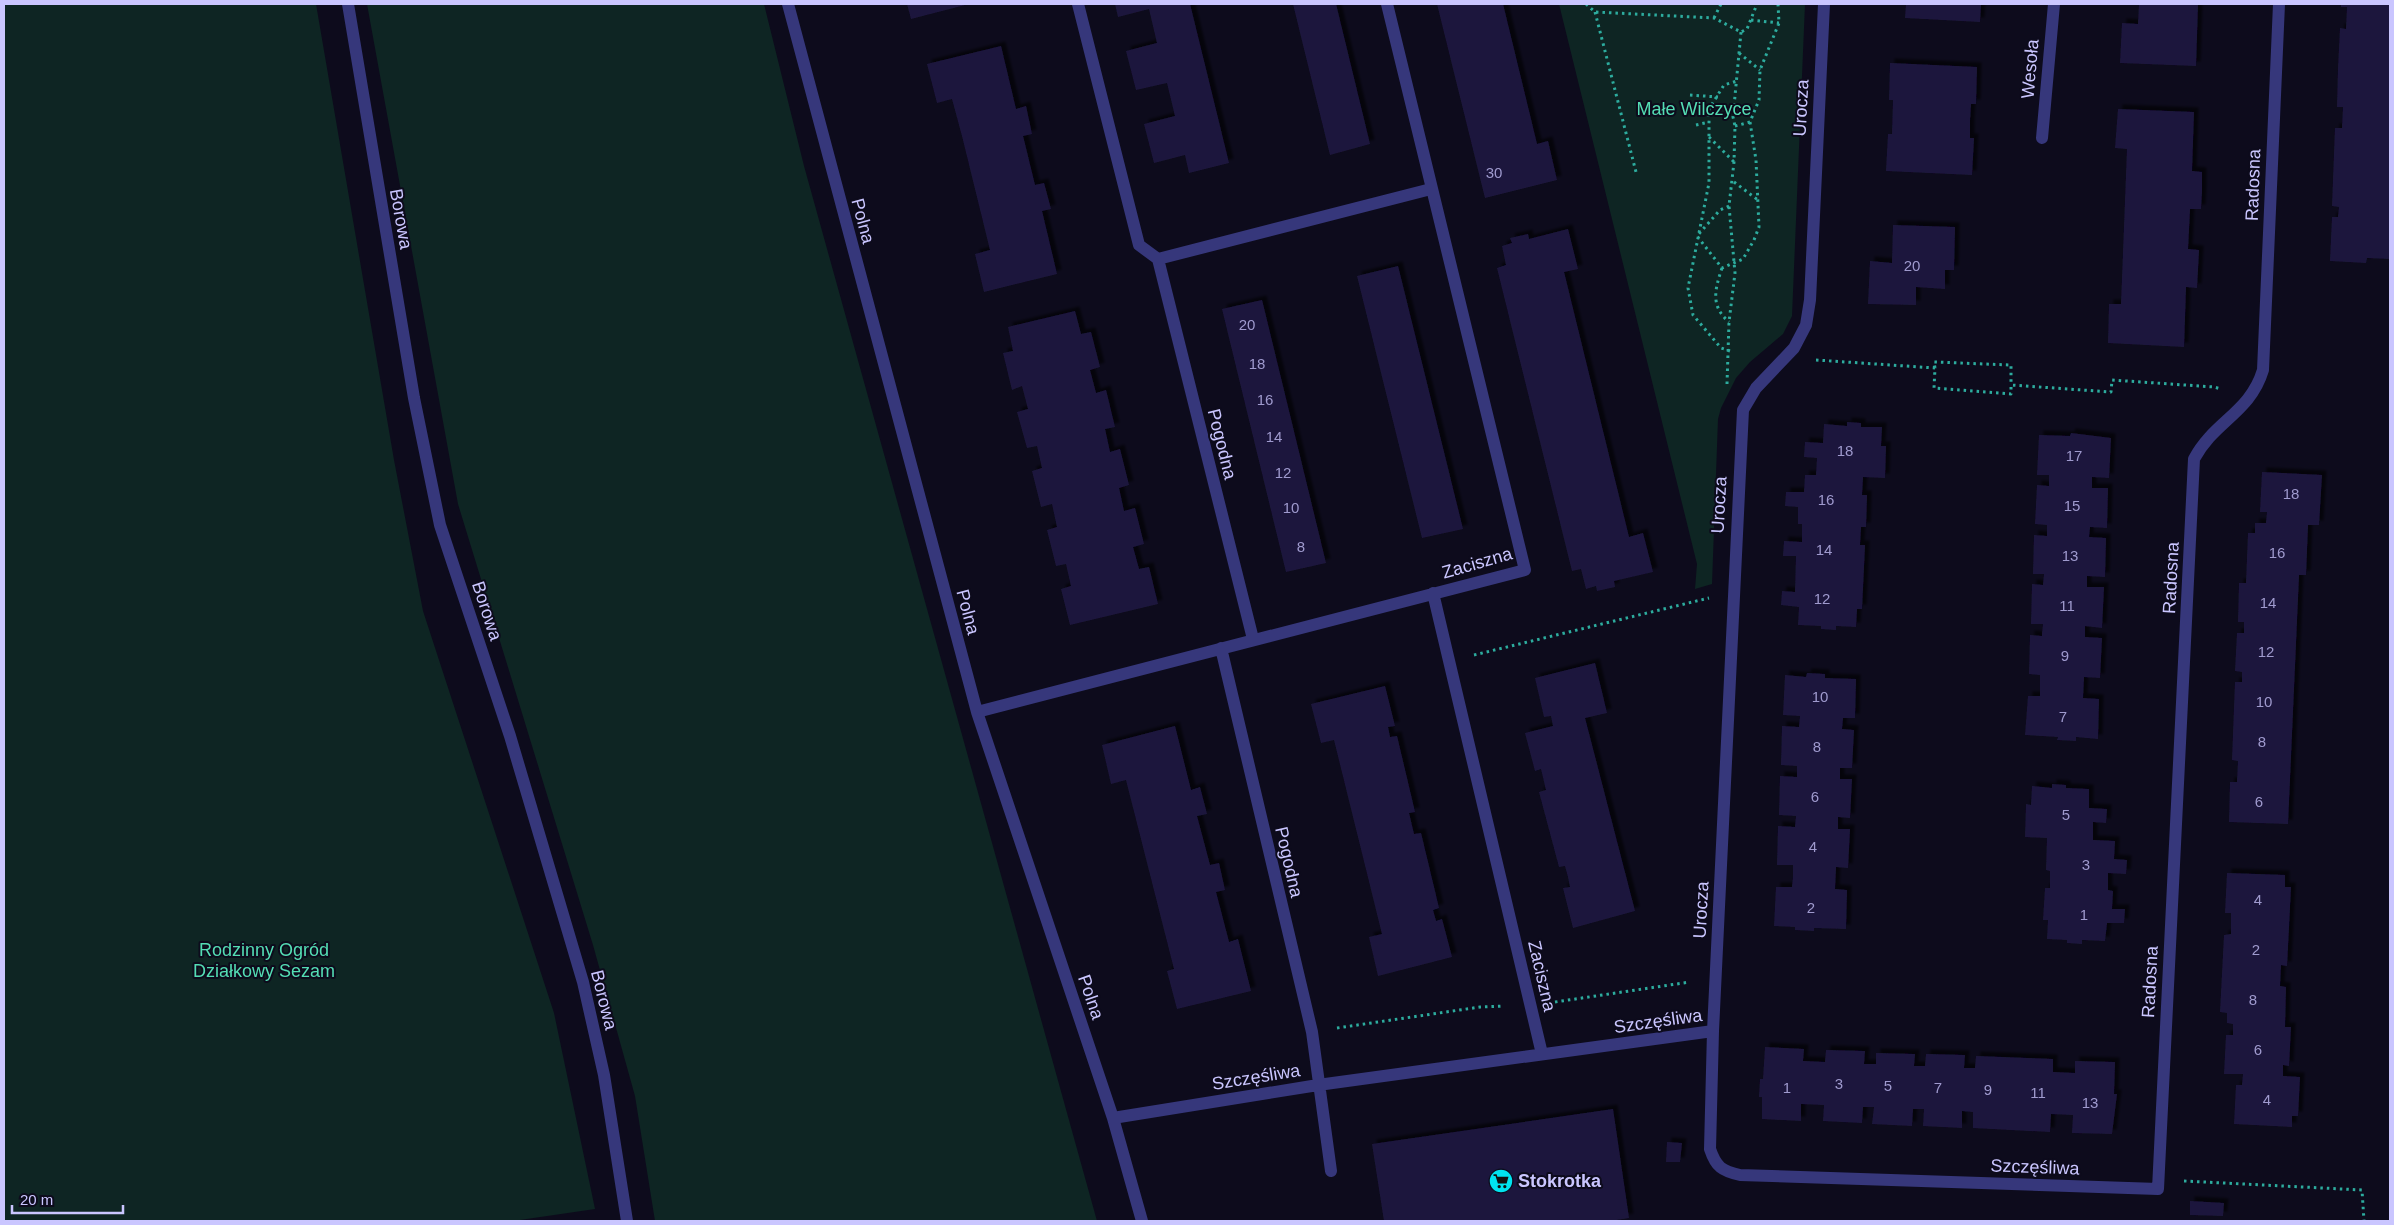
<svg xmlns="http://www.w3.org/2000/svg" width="2394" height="1225" font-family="Arial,sans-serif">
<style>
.green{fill:#0e2523}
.building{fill:#1d173c;filter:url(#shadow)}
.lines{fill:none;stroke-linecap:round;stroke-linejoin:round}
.path{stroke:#2dac9e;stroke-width:3;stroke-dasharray:2.5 4;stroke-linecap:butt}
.minor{stroke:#36377b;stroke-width:12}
.labels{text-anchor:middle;stroke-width:4;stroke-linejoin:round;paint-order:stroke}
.number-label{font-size:15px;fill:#9f9ace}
.street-label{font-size:18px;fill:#cac6ff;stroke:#0d0b1c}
.park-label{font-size:18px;fill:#54ddb4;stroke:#0d0b1c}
.poi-label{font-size:18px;font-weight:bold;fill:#cac6ff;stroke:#0d0b1c;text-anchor:start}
</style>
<defs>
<filter id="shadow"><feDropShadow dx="4.5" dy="-4.5" stdDeviation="1" flood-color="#0009"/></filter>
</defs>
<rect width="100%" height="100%" fill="#0d0b1c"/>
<path class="green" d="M4 4H316L394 460 423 611 554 1013 595 1209 513 1221H4Z
M367 4H764L804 166 1097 1221H655L635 1096 593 945 458 504Z
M1559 4H1805L1792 316 1783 334 1750 362 1736 378 1721 408 1718 419 1712 584 1695 589 1697 564Z"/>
<path class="building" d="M907 4H969L911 19Z
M1115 4H1190L1229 163 1189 173 1185 155 1154 163 1144 124 1175 116 1167 83 1136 90 1126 51 1157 43 1149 9 1118 17Z
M1293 4H1336L1370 144 1330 155Z
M1437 4H1503L1537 144 1548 141 1557 180 1485 198Z
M1906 4H1981L1980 22 1905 18Z
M2139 4H2198L2196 66 2120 63 2122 23 2138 24Z
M2341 4H2390V259L2367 258 2366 263 2330 261 2332 217H2338L2339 207 2332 206 2335 128H2342L2343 107H2337L2338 68 2340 28 2346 29 2347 7H2341Z
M1001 46 1016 109 1026 106 1032 134 1023 136 1035 185 1044 183 1051 209 1042 211 1057 274 984 292 975 254 990 250 962 136 952 99 937 103 927 64Z
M1890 63 1977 67 1976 104H1971L1970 121V138H1974L1972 175 1886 171 1888 134H1892L1893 100H1889Z
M2118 109 2194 112 2192 171 2202 172V191L2201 209H2190L2188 249 2199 250 2197 288 2186 287 2184 347 2108 343 2109 304H2121L2127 149 2115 148Z
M1893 225 1955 227 1954 270H1945V289L1916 287V305L1868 304 1870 261 1892 263Z
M1568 229 1578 269 1564 272 1629 537 1643 533 1653 572 1614 581 1615 587 1597 591 1596 586 1586 589 1581 569 1572 571 1497 268 1506 265 1502 246 1512 243 1510 238 1528 234 1529 239Z
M1398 266 1463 529 1422 538 1357 276Z
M1262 300 1326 563 1286 572 1222 309Z
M1075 311 1081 334 1091 332 1100 367 1090 370 1096 393 1106 390 1115 427 1105 429 1110 452 1120 449 1129 485 1119 488 1124 511 1135 508 1144 544 1133 547 1139 569 1149 567 1158 604 1070 625 1061 589 1071 586 1066 564 1056 566 1047 530 1057 527 1052 504 1041 507 1032 471 1042 468 1037 446 1027 448 1017 412 1028 409 1022 386 1012 390 1003 353 1013 351 1008 327Z
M1847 422 1861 423V427H1882L1881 446H1886L1885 478 1863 477 1862 495H1867L1866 527H1861L1860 545H1865L1862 609H1857L1856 627 1836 626V630L1821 629V626L1798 625 1799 607 1781 605 1782 591 1795 592 1796 556H1783L1784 541 1802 542V524H1798V507L1785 506 1786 492H1804L1805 475H1816L1817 458 1804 457 1805 442 1823 443 1824 424 1847 426Z
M2071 433 2111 438 2109 478 2092 477V488H2108L2107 528 2090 527 2089 537 2106 538 2105 577 2087 576V587H2104L2102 628 2085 626V637L2102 638 2100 678 2084 677 2083 698 2099 699 2098 739 2076 737V741L2057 740 2058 737 2025 735 2028 696H2040V675L2029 674 2030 635 2042 636V634L2043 624H2031L2032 584 2043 585 2044 574H2033L2034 535 2047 536V525L2035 524 2037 485 2049 486V475H2037L2039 435 2070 436Z
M2262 472 2322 475 2319 525H2308L2306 575H2299L2288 824 2229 822 2230 782H2237L2238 761 2232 760 2235 682H2242V672L2235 671 2237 633H2244V622H2238L2239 583H2246L2248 533H2255V523H2266L2267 512H2260Z
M1595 663 1607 713 1585 718 1635 911 1573 928 1563 888 1570 887 1568 877 1565 866 1559 867 1539 792 1546 790 1541 769 1535 771 1525 733 1553 726 1551 716 1544 717 1535 678Z
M1807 673 1825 674V678L1856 679 1855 718H1843L1842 729 1854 730 1852 768H1840V779H1852L1850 818 1838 817V829H1850L1848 868 1836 867 1835 889 1847 890 1846 929 1814 928V931L1795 930V927L1774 926 1776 887H1792L1793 877V865H1777L1778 826 1795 827 1796 816 1779 815 1780 776 1797 777V766L1781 765 1782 726 1799 727 1800 716 1783 715 1785 675 1806 677Z
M1385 686 1395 726 1388 727 1390 737 1397 736 1415 812 1409 813 1414 834 1421 833 1439 908 1433 910 1436 921 1442 919 1452 957 1378 976 1369 937 1382 934 1334 740 1321 743 1311 704Z
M1175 726 1191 790 1200 787 1207 814 1197 816 1210 865 1219 863 1225 890 1216 892 1229 942 1238 939 1251 991 1177 1009 1167 971 1174 969 1126 780 1111 784 1102 745Z
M2052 784 2066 785V788L2089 789V808L2107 809 2106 823 2093 822V840L2115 841 2114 859 2127 860 2126 874 2108 873V890L2113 891 2112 909H2125L2124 923H2107L2105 941 2082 940V944L2067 943V940L2047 939 2048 920H2043L2045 888H2050V871L2046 870 2047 838 2025 837 2026 804 2031 805 2032 786 2052 788Z
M2227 873 2285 875V887H2291L2287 966 2281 965 2280 986 2286 987 2285 1027H2291L2289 1066 2283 1065V1076L2300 1077 2298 1116H2292V1127L2234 1124 2236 1085H2242L2243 1074H2224L2226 1035H2233V1024L2227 1023V1013L2220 1012 2224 935 2231 934V913H2225Z
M1765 1047 1804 1049 1803 1061 1825 1062 1826 1050 1865 1051 1864 1064H1876V1053L1915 1054 1914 1066H1925L1926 1054 1965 1055 1964 1068H1975L1976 1056 2053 1059V1072L2075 1073V1061L2115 1062 2114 1094H2117L2112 1134 2072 1133 2073 1115 2051 1114 2050 1132 1973 1128V1112L1962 1111V1128L1923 1126 1924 1109H1913L1912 1126 1872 1124 1874 1107H1863L1862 1123 1823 1121 1824 1105 1801 1104V1121L1762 1119V1097H1759L1760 1079H1763Z
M1613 1109 1629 1218 1610 1221H1384L1372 1144Z
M1667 1142 1682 1143 1680 1162H1666Z
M2190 1201 2224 1203 2223 1216 2190 1215Z"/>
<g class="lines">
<path class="path" d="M1586 4 1595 12 1714 18 1741 32 1747 29 1757 4
M1595 12 1636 172
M1714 18 1721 4
M1751 20 1779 23
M1739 53 1760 70
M1690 95 1718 97
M1696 125 1709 122
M1735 126 1750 122
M1709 137 1734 162
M1734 182 1758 200
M1729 206 1720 210 1697 236 1722 268 1743 259 1754 240 1759 227 1756 160 1750 122 1759 100 1760 70 1779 23 1778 4
M1722 268C1715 289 1710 306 1729 322
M1730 351 1721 348 1693 315 1688 288 1709 183V109L1724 85 1737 81
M1816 360 1935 368 1934 388 2011 394V385L2111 392 2112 380 2214 387 2221 389
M1935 368 1934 362 2011 365V385
M1727 384 1729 322 1735 273 1729 206 1734 162 1735 126 1733 117 1741 32
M1474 655 1709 598
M1555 1002 1690 982
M1337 1028 1480 1007 1504 1006
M2184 1181 2362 1190 2364 1221"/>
<path class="minor" d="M348 4 414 398 440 525 510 736 583 982 604 1075 627 1221
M788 4 977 712 1113 1118 1142 1221
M1078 4 1139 245 1158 259 1431 189
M2042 138 2054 4
M1158 259 1253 639
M1433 593 1542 1054
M1221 648 1312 1032 1331 1171
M977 712 1525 570 1387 4
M1713 1031 1743 410 1756 388 1794 348 1806 325 1810 300 1824 4
M1113 1118 1318 1085 1713 1031 1710 1149C1716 1167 1722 1171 1740 1175L2158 1189 2194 459C2214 421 2250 413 2263 370L2279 4"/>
</g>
<defs>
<g id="supermarket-disc" transform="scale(1.25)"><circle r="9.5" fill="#01e3ef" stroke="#0d0b1c"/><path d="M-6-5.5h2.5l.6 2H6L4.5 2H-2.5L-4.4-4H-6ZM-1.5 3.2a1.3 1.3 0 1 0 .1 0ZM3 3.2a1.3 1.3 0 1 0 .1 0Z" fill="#111"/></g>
</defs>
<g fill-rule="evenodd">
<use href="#supermarket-disc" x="1501" y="1181"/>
</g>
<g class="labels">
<g class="number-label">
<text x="1494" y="178">30</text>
<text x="1912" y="271">20</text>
<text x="1247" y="330">20</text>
<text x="1257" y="369">18</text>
<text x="1265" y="405">16</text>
<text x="1274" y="442">14</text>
<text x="1845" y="456">18</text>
<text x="2074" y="461">17</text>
<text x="1283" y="478">12</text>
<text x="2291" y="499">18</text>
<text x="1826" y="505">16</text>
<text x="2072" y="511">15</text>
<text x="1291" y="513">10</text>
<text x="1301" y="552">8</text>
<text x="1824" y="555">14</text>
<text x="2277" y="558">16</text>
<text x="2070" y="561">13</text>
<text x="1822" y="604">12</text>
<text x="2268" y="608">14</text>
<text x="2067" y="611">11</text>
<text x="2266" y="657">12</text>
<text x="2065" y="661">9</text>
<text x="1820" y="702">10</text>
<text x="2264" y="707">10</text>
<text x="2063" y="722">7</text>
<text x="2262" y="747">8</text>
<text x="1817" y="752">8</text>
<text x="1815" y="802">6</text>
<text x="2259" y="807">6</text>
<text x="2066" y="820">5</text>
<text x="1813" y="852">4</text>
<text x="2086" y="870">3</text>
<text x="2258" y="905">4</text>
<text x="1811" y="913">2</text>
<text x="2084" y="920">1</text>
<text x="2256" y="955">2</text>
<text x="2253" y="1005">8</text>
<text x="2258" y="1055">6</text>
<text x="1839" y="1089">3</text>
<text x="1888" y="1091">5</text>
<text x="1787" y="1093">1</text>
<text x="1938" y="1093">7</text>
<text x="1988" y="1095">9</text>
<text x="2038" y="1098">11</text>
<text x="2267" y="1105">4</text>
<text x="2090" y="1108">13</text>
</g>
<g class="street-label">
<text transform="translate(2030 69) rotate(-85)" y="6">Wesoła</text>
<text transform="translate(1801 108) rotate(-87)" y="6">Urocza</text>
<text transform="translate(2253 185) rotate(-88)" y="6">Radosna</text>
<text transform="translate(401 219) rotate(80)" y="6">Borowa</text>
<text transform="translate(863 221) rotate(75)" y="6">Polna</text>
<text transform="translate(1222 444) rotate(76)" y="6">Pogodna</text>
<text transform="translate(1719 505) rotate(-87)" y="6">Urocza</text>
<text transform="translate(1477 563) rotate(-16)" y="6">Zaciszna</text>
<text transform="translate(2171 578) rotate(-87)" y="6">Radosna</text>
<text transform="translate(487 611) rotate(72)" y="6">Borowa</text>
<text transform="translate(968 612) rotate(75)" y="6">Polna</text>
<text transform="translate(1289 862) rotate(77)" y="6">Pogodna</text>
<text transform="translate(1701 910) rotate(-87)" y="6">Urocza</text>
<text transform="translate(1542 976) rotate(77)" y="6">Zaciszna</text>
<text transform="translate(2150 982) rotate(-87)" y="6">Radosna</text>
<text transform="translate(1091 997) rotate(71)" y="6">Polna</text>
<text transform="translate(604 1000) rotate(76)" y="6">Borowa</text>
<text transform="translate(1658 1021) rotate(-8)" y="6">Szczęśliwa</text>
<text transform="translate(1256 1077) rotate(-9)" y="6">Szczęśliwa</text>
<text transform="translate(2035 1167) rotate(2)" y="6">Szczęśliwa</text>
</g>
<g class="park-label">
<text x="1694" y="115">Małe Wilczyce</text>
<text x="264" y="956">Rodzinny Ogród<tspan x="264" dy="21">Działkowy Sezam</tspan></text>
</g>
<g class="poi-label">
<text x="1518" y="1187">Stokrotka</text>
</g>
</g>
<rect width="2394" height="1225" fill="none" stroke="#cac6ff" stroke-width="10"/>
<path d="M12 1205v8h111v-8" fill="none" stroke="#cac6ff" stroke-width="2.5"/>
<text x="20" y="1205" font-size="15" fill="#cac6ff" stroke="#0d0b1c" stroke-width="4" paint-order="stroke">20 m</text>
</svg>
